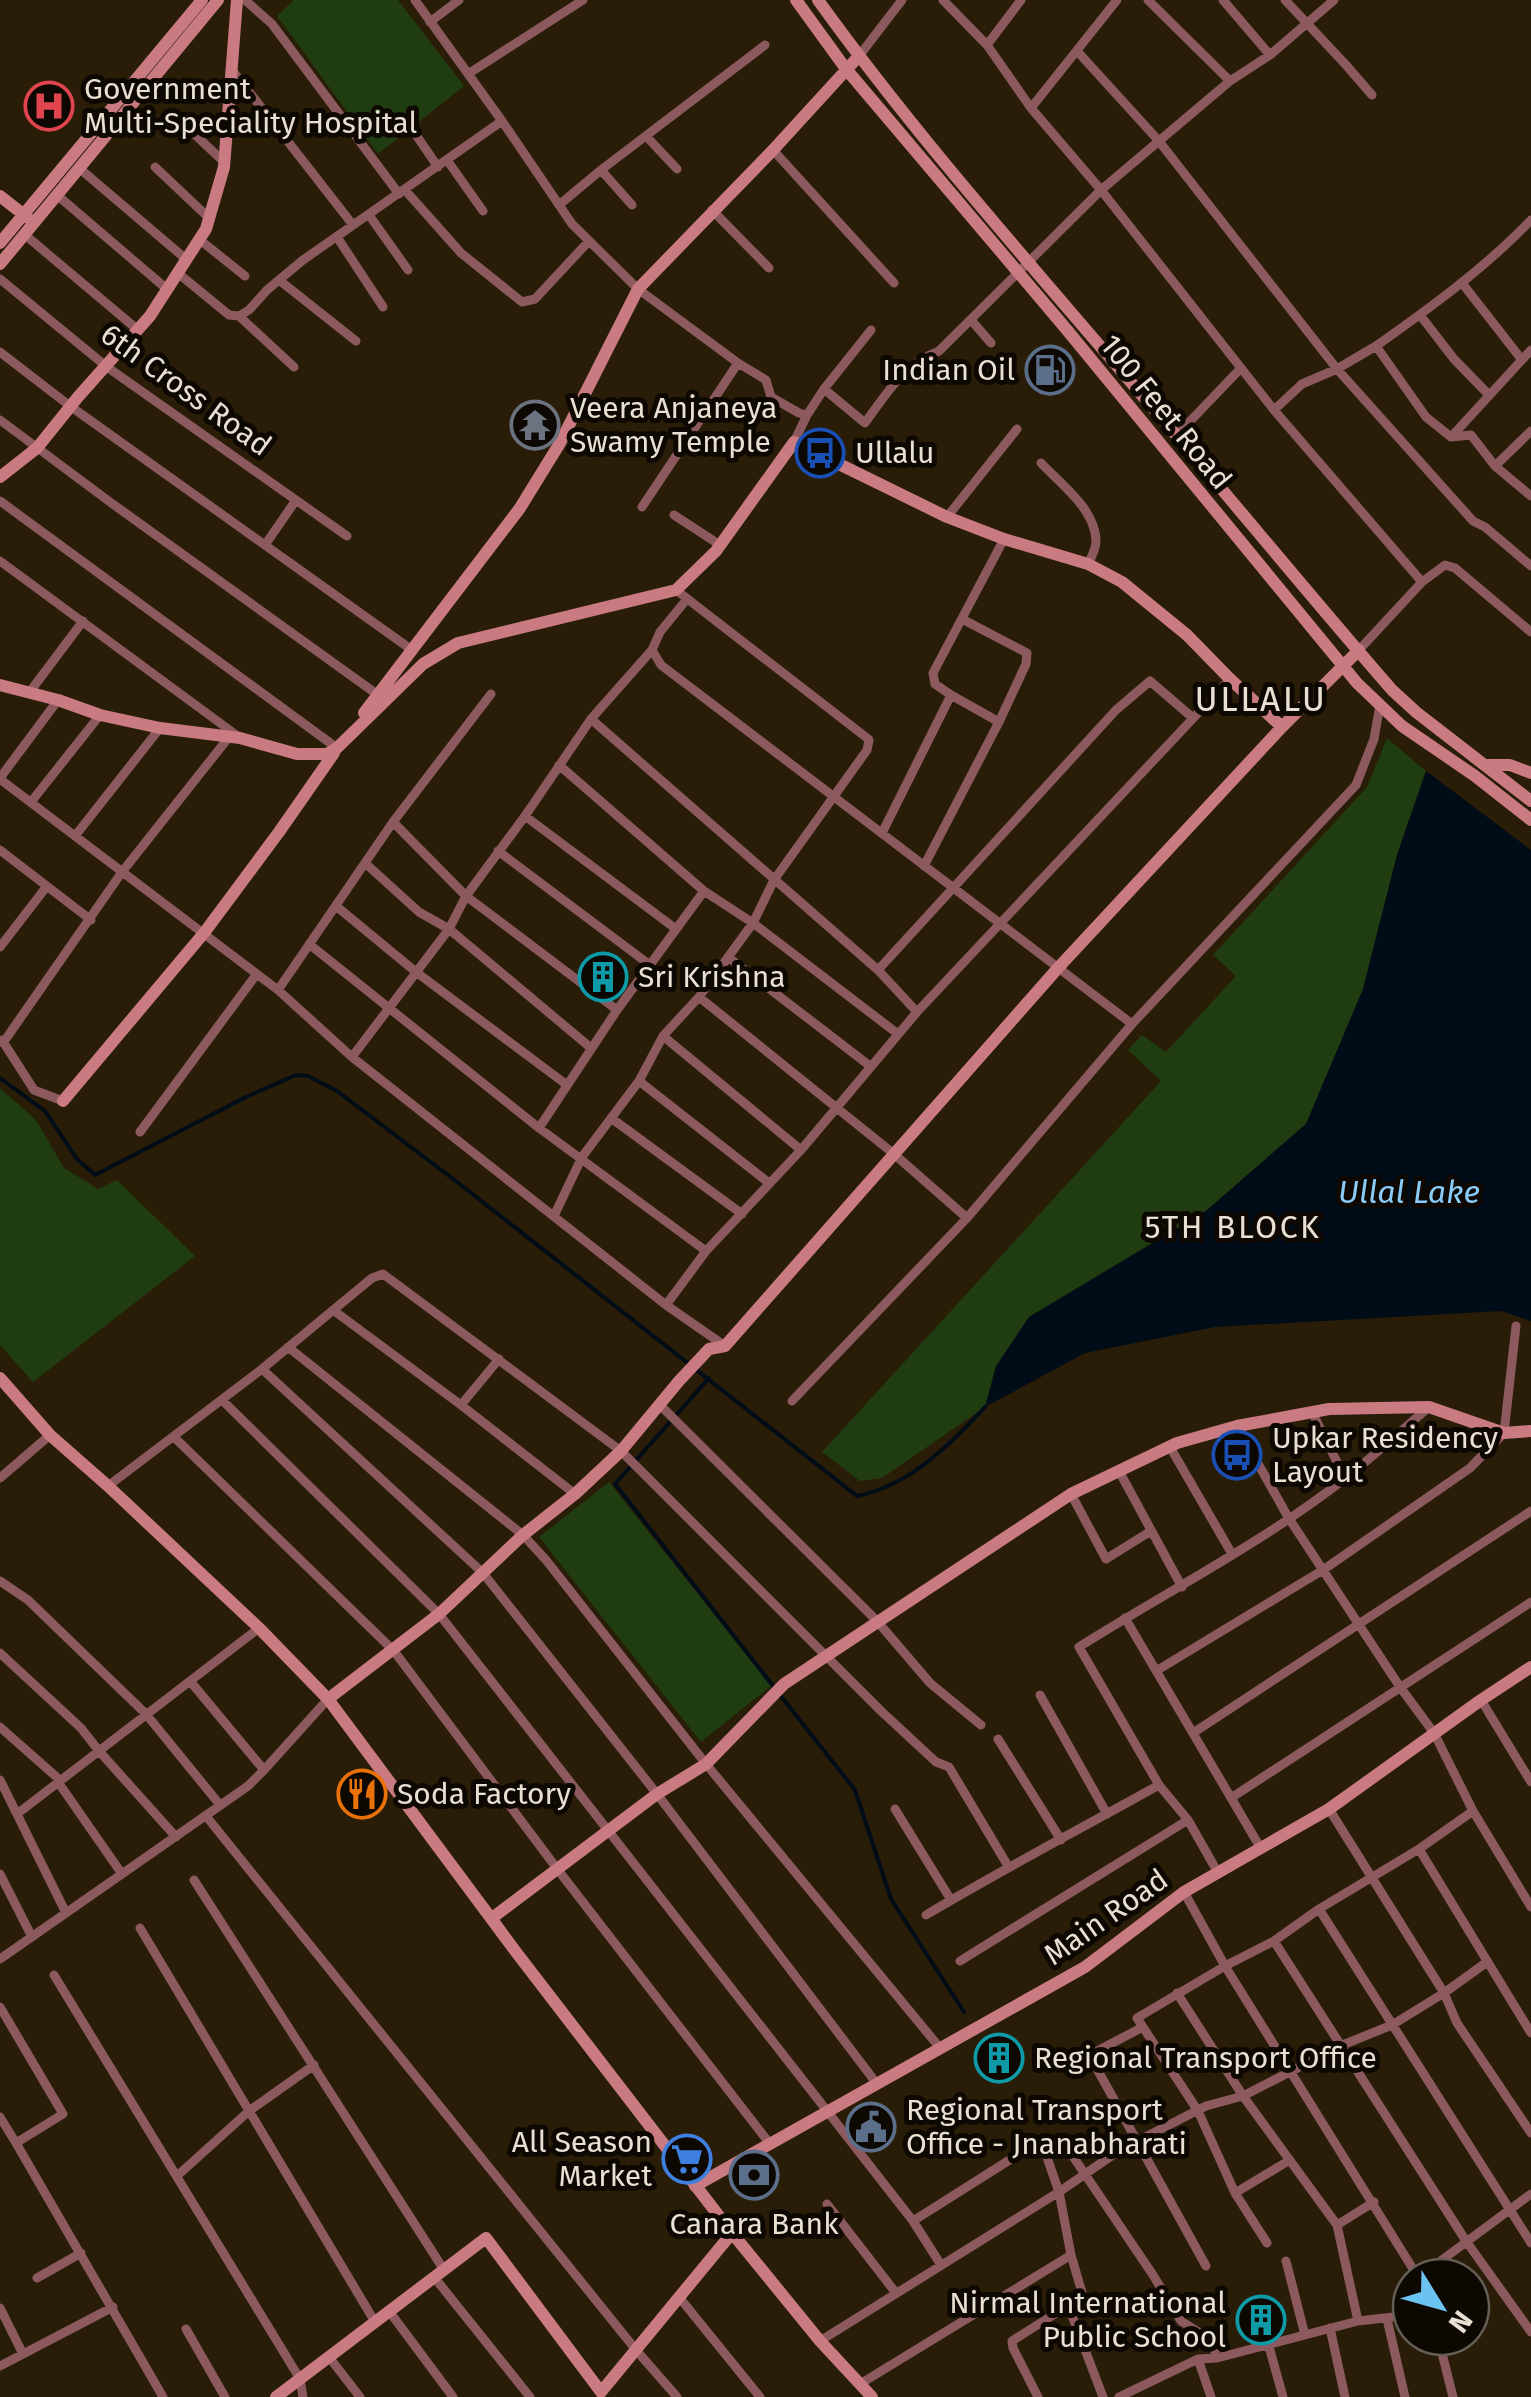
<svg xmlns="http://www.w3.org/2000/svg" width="1531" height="2397" font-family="'Fira Sans',sans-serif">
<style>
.green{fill:#203c11}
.water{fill:#000c17}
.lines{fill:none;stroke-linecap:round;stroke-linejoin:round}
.stream{stroke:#000c17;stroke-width:4}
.street{stroke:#8c5a5e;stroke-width:9}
.secondary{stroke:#ca7b81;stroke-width:12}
.labels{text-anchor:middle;stroke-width:10;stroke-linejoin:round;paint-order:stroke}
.poi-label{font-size:30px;fill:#e8e0d3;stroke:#0d0802;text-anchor:start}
.street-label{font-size:30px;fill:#e8e0d3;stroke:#0d0802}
.water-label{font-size:32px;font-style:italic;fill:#8accf9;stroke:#0d0802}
.neighbourhood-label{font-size:32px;letter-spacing:2.5px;fill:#e8e0d3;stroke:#0d0802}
.quarter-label{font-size:35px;letter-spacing:2.5px;fill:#e8e0d3;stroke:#0d0802}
</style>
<rect width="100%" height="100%" fill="#291d08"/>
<path class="green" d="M294 0H398L464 86 378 154 277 16Z
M1387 738 1426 771 1397 855 1363 989 1306 1124 1206 1211 1029 1317 997 1366 985 1407 882 1478 860 1481 822 1452 1161 1081 1128 1050 1142 1035 1166 1052 1236 976 1213 955 1367 787Z
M0 1088 36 1120 64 1168 98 1189 117 1180 195 1256 33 1382 0 1345Z
M609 1482 771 1686 701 1742 539 1537Z"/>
<path class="water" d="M1426 771 1531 850V1321L1501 1311 1215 1327 1085 1353 985 1407 996 1366 1029 1317 1206 1211 1306 1124 1363 989 1397 855Z"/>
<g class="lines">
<path class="stream" d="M0 1078 45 1111 77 1159 95 1175 246 1097 296 1075 308 1076 337 1091 461 1185 857 1496C909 1486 950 1445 985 1407
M709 1378 615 1484 774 1687
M780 1695 855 1790 891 1899 964 2012"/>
<path class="street" d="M245 0 272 24 399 194
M415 0 502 121 572 224 638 289 738 363 766 380 771 397 799 413 807 415 794 442
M943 0 987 45 1031 108 1101 190 1274 410 1422 582 1445 565 1455 568 1531 632
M1148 0 1230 81
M1223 0 1270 55
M1285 0 1346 65 1372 95
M430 22 459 0
M987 45 1021 0
M1077 51 1158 140 1337 369 1473 521 1485 527 1531 566
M859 56 902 0
M232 70 353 225
M468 74 583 0
M1031 108 1117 0
M189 129 224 162
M414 132 438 167
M646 136 677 169
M773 150 894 283
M447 160 483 211
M155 167 209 218
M79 168 187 260
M601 170 632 205
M405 190 461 253 522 302 535 299 589 241
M57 195 168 290
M559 205 601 170 765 45
M712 210 769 268
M369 215 408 270
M1531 220C1485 268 1430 308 1376 346L1426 417 1451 437 1471 435 1495 466 1531 496
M24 234 138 330
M337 237 383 307
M200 240 245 276
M179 274 229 315 239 316 249 310 267 290 303 260 502 121
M0 279 107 367 347 536
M279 280 356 341
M1462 283 1522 360
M1420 315 1454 359 1489 395
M239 316 294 367
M971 320 991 343
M0 352 70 406 412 650
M824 389 865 423C887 393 903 365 939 351L1101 190 1230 81 1270 55 1334 0
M1274 410 1302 384 1337 369 1376 346
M807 415 824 389 871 330
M0 420 110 502 378 695
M1176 436 1241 368
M1452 436 1531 350
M1041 463C1061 484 1096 510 1096 541 1096 549 1092 556 1088 564
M1495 466 1531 431
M0 501 337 748
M642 507 738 363
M674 515 720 545
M947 517 1017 429
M265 545 296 500
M0 561 239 737
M687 599 660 632 652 650 661 665 1132 1024
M962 619 1027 653 1026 664 999 722
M1359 650 1422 582
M29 693 83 621
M951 695 935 684 933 673 1004 539
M591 719 878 970 917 1012
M559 765 704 891 753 923 898 1034
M0 778 58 700
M0 779 278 990 352 1057 666 1305 725 1346
M31 802 100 715
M525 816 676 929
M882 833 951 695 999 722 924 866
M75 836 160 728
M0 850 91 920
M498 851 650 965
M365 863 419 912 449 929 591 1048
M336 906 416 972 567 1085
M309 944 539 1128 706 1251
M0 947 47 886
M728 957 870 1066
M878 970 1116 710 1150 681 1193 718
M278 990 393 822 491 694
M699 997 894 1154 967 1218
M617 1010 466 896 525 816 591 719 652 650
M663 1036 801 1150
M2 1040 34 1090 63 1101
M3 1043 122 872 229 737
M352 1057 449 929 466 896 393 822
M639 1081 769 1183
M611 1118 742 1214
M539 1128 617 1010 704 891
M140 1132 256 975
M554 1216 582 1157 639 1081 663 1036 699 997 753 923 774 880 867 750 869 740 867 738 676 590
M666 1305 706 1251 801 1150 917 1012 1230 679
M333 1310 461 1405 575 1494
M288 1347 523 1535 546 1560 706 1764 940 2048
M262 1369 483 1573 657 1794 877 2084
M222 1400 439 1614 913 2221 941 2265
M792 1401 967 1218 1132 1024 1356 785 1374 739 1380 705
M461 1405 499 1359
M660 1405 877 1621 930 1683 981 1725
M1312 1412 1345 1478
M1237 1426 1288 1517 1400 1687 1434 1733 1473 1811 1531 1907
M174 1437 394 1651 558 1870 770 2144
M1170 1447 1232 1554
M1119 1471 1182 1587
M0 1478 50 1435
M108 1486 262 1369 372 1278 383 1274 621 1451 881 1711 936 1762 949 1767 1008 1866
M1071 1494 1106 1559 1151 1531
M0 1581 28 1600 146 1714 220 1805
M1125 1618 1260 1847
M0 1653 81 1728 99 1751 176 1837
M1156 1671 1323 1570 1470 1468 1504 1433 1516 1326
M190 1681 264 1770 328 1699
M1040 1695 1107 1814
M1481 1700 1531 1782
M0 1727 60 1780
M1193 1733 1531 1511
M998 1739 1061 1840
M0 1780 66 1913
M58 1782 122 1874
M1231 1798 1531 1602
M895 1809 951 1900
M1329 1809 1444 1993 1457 2023 1531 2133
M17 1814 259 1628
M206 1816 636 2350 677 2397
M1419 1849 1531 2033
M1217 1871 1188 1820 1159 1785 1079 1647C1168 1591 1264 1542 1347 1477 1375 1455 1402 1430 1429 1407
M0 1874 32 1937
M194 1880 444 2270
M1184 1892 1225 1966 1418 2277
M1319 1909 1531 2243
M926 1915C1003 1869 1082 1828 1159 1785
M140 1928 375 2322
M1274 1941 1466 2241 1531 2332
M0 1959 248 1786 264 1770
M960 1961 1188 1820
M54 1975 300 2379 303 2397
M1177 1993 1243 2096 1337 2225 1358 2321
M0 2007 63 2114 16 2143 163 2397
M1143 2027 1099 2050 1091 2058 1206 2266
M0 2117 16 2143
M1072 2155 1153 2275 1181 2321 1211 2340 1217 2358
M177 2176 249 2111 314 2065
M1235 2193 1290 2160
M827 2204 896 2293
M1337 2225 1374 2202
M1267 2243 1235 2193 1198 2111 1137 2018 1225 1966 1274 1941 1319 1909 1419 1849 1473 1811
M1286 2261 1305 2335
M434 2277 530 2397
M1419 2277 1531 2194
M37 2278 81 2253
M679 2297 760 2397
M1068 2305 1103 2397
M0 2308 23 2354
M389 2311 453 2397
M1387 2319 1405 2397
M1330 2328 1345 2397
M186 2329 225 2397
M1438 2337 1453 2397
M820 2341 1059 2192 1120 2150 1206 2106 1243 2096 1340 2046 1392 2025 1444 1993 1487 1962
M1268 2343 1283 2397
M329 2357 360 2397
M1198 2359 1211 2397
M0 2366 113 2307
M860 2384 1071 2255 1059 2192 1041 2140 913 2221
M1038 2397 1013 2348 1012 2341 1083 2296 1071 2255
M1119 2397 1198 2359 1217 2358 1358 2321 1411 2315"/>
<path class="secondary" d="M796 0 846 69 1067 330 1357 683 1402 726 1475 776 1531 820
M818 0C920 142 1038 272 1151 406 1232 500 1310 596 1392 690L1416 712 1531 801
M0 196 28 218
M0 243 202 0
M0 264 218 0
M0 477 37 448 78 397 150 316 206 229 224 167 237 0
M0 685 58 700 100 715 160 728 240 738 297 754H327L337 748 423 664 458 643 676 590 716 551 794 442 947 517 1004 539 1088 564 1122 582 1187 635 1230 679 1282 727 1359 650
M364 713 520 508 560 443 638 289 773 150 859 56
M1487 765H1510L1531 773
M63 1101 204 933 279 832 334 753
M0 1378 50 1435 108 1486 259 1628 328 1699 516 1952 732 2233 820 2341 872 2397
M328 1699 439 1614 523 1535 575 1494 621 1451 679 1381 709 1349 725 1346 1058 968 1282 727
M492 1918 657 1794 706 1764 784 1684 1071 1494 1177 1443 1237 1426 1329 1409 1429 1407 1504 1433 1531 1431
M695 2186 1085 1967 1184 1892 1329 1809 1481 1700 1531 1667
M276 2397 486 2238 601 2392 732 2233"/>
</g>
<defs>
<g id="hospital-ring" transform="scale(2.5)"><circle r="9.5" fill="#0d0802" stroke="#e0444e" stroke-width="1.5"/><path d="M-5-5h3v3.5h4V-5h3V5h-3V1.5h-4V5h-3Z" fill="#e0444e"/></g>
<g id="fuel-ring" transform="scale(2.5)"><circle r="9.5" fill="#0d0802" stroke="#5c6f8a" stroke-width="1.5"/><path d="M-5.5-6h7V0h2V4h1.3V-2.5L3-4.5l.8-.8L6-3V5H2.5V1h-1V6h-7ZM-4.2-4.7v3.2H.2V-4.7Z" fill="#5c6f8a"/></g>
<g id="temple-ring" transform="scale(2.5)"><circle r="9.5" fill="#0d0802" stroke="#6b7280" stroke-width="1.5"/><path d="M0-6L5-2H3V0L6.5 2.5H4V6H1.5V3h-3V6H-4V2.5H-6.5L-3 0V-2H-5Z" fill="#6b7280"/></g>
<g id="bus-ring" transform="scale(2.5)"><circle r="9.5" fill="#0d0802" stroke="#1a4fb4" stroke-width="1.5"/><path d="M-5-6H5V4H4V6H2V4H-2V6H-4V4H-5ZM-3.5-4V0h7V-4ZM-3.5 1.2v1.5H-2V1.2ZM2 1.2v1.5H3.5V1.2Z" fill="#1a4fb4"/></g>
<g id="building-ring" transform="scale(2.5)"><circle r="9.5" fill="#0d0802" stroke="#0f9aa8" stroke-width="1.5"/><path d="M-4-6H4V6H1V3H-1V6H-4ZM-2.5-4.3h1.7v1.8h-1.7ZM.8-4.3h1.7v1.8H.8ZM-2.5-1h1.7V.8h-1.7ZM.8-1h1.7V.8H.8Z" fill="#0f9aa8"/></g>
<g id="restaurant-ring" transform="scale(2.5)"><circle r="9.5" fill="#0d0802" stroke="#e8710a" stroke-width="1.5"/><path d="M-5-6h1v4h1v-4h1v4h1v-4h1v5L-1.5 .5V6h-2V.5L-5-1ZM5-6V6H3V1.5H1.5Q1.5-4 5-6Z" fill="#e8710a"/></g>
<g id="civic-ring" transform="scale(2.5)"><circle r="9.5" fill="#0d0802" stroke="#5c6f8a" stroke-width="1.5"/><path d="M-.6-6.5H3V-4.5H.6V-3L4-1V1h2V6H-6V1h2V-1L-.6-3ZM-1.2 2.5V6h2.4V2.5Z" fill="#5c6f8a"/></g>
<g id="supermarket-ring" transform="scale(2.5)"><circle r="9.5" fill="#0d0802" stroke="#3f7fe0" stroke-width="1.5"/><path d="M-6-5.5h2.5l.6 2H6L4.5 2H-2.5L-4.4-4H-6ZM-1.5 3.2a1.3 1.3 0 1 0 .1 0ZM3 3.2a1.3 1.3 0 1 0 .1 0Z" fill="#3f7fe0"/></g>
<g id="bank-ring" transform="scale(2.5)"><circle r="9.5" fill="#0d0802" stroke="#5c6f8a" stroke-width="1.5"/><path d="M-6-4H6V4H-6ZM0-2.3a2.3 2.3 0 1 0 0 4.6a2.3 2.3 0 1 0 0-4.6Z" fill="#5c6f8a"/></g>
</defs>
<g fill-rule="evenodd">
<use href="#hospital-ring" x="49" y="106"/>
<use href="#fuel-ring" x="1050" y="370"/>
<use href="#temple-ring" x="535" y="425"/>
<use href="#bus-ring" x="820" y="453"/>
<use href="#building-ring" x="603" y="977"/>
<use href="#bus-ring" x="1237" y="1455"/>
<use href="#restaurant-ring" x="362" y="1794"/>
<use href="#building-ring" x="999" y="2058"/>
<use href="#civic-ring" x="871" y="2127"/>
<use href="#supermarket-ring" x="687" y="2159"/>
<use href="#bank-ring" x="754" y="2175"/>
<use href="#building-ring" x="1261" y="2320"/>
</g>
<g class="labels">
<g class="poi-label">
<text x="84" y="99">Government<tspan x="84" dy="34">Multi-Speciality Hospital</tspan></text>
<text x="1015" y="380" text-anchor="end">Indian Oil</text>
<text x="570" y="418">Veera Anjaneya<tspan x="570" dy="34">Swamy Temple</tspan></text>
<text x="855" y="463">Ullalu</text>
<text x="638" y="987">Sri Krishna</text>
<text x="1272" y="1448">Upkar Residency<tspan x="1272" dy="34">Layout</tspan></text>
<text x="397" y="1804">Soda Factory</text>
<text x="1034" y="2068">Regional Transport Office</text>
<text x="906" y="2120">Regional Transport<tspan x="906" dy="34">Office - Jnanabharati</tspan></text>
<text x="652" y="2152" text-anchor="end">All Season<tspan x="652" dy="34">Market</tspan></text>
<text x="754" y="2234" text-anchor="middle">Canara Bank</text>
<text x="1226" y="2313" text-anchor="end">Nirmal International<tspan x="1226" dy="34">Public School</tspan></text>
</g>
<g class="street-label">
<text transform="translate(186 390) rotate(36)" y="10">6th Cross Road</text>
<text transform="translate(1166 412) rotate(51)" y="10">100 Feet Road</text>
<text transform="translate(1106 1917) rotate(-35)" y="10">Main Road</text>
</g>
<g class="water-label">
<text x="1409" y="1203">Ullal Lake</text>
</g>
<g class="neighbourhood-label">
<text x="1233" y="1238">5TH BLOCK</text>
</g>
<g class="quarter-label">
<text x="1261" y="711">ULLALU</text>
</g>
</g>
<g transform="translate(1441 2307) rotate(127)"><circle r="48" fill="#0d0802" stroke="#655e56" stroke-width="2.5"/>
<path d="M0-8L18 38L0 25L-18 38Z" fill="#6bc3f2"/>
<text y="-15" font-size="28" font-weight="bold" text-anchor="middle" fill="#e8e0d3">N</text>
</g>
</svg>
